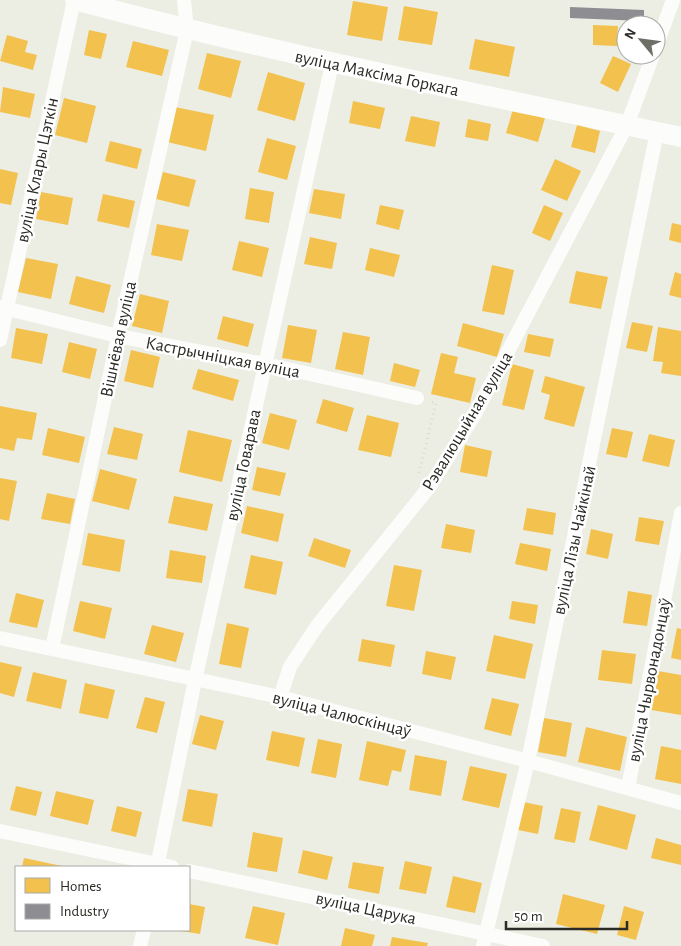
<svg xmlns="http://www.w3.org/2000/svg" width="681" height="946" font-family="'Alegreya Sans',sans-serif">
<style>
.homes{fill:#f2c14e}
.industry{fill:#8d8d92}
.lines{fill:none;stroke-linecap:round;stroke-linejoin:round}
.path{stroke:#dadad7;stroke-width:3;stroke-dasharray:1 4;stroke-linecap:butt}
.street{stroke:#fcfcfb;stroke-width:14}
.secondary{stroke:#fcfcfb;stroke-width:20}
.labels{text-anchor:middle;stroke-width:5;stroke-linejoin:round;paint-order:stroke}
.street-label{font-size:18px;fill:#292b24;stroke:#fff}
</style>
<rect width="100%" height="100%" fill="#eceee4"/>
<path class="homes" d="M353 1 388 7 382 41 347 35Z
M404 6 438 12 432 45 398 40Z
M593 25 618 26 617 46 593 45Z
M89 30 107 34 101 59 84 55Z
M7 35 28 41 25 52 37 55 33 70 0 61Z
M475 39 515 47 509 77 469 69Z
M133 41 169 50 162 76 126 67Z
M207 53 241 61 231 98 198 89Z
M613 56 631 64 618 92 600 83Z
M268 72 305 83 295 121 257 110Z
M3 87 35 94 30 118 0 112Z
M64 98 96 106 87 143 55 135Z
M353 101 385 108 380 129 349 123Z
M175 107 214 115 206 151 167 142Z
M513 109 545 118 538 142 506 133Z
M411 116 440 122 435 147 405 141Z
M468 119 491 124 488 141 465 137Z
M577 125 600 131 595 153 571 147Z
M267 138 296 146 287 180 258 172Z
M110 141 142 149 137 169 105 161Z
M555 159 581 171 567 201 541 190Z
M0 169 18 173 11 205 0 203Z
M163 172 196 180 189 207 156 199Z
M250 188 274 192 269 223 245 219Z
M314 189 345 194 341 219 309 213Z
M41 192 73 198 68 225 36 219Z
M103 194 135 201 129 228 97 221Z
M380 205 404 210 399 230 376 224Z
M544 205 563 213 550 241 532 233Z
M672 223 681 225V243L669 240Z
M157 224 189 230 182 261 151 255Z
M310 237 337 243 332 269 304 264Z
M239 241 269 248 262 277 232 270Z
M370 248 400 255 394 277 365 270Z
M26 258 58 264 51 299 18 292Z
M492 265 514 270 504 315 482 311Z
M576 271 608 277 601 309 569 303Z
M675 272 681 274V298L669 295Z
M76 276 111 285 104 313 69 304Z
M140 294 169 301 162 333 132 326Z
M223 316 254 324 248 347 217 339Z
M632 322 653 326 647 352 626 348Z
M463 323 504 334 497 357 457 346Z
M288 325 317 330 311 363 282 358Z
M658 327 681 331V376L661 373 663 362 653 361Z
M16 328 48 334 42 364 11 358Z
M343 332 370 337 363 375 335 369Z
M528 334 554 339 550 357 524 352Z
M69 342 97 349 90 379 62 372Z
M131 350 160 357 153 388 124 381Z
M441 353 458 357 454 373 476 378 470 403 431 394Z
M394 363 420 370 415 387 390 381Z
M512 364 534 370 524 410 502 405Z
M198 369 239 380 233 401 192 389Z
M545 376 585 387 574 427 544 419 550 395 541 392Z
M323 399 354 408 347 432 316 423Z
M0 406 37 413 32 440 17 438 14 451 0 448Z
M270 413 297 420 289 450 262 443Z
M367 415 399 423 391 457 358 450Z
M114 427 143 434 137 460 107 454Z
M48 428 85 437 79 463 42 455Z
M612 428 633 432 627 458 606 454Z
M188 430 232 440 222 482 179 472Z
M649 434 675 440 669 467 642 461Z
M465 445 492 451 487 477 460 472Z
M257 467 286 473 280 496 252 490Z
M100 469 137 479 129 510 92 501Z
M0 478 17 481 9 521 0 519Z
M47 493 75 499 70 524 41 519Z
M174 496 213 504 207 531 168 523Z
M247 506 284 514 278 542 241 533Z
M527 508 556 513 553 535 523 530Z
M639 517 664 521 659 545 635 541Z
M446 524 475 530 471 553 441 548Z
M591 529 613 534 608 559 586 554Z
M88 533 125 540 120 572 82 565Z
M314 538 351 550 345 568 308 556Z
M520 543 551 549 547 571 515 564Z
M170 550 206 556 202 583 166 578Z
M251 555 283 562 276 595 244 588Z
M394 565 422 570 414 611 386 606Z
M628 591 652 595 647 626 623 623Z
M16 593 44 600 37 628 9 622Z
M80 601 112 608 105 639 73 631Z
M512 601 538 605 535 624 509 619Z
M227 623 249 628 241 668 219 664Z
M152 625 184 633 176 662 144 654Z
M677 628 681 629V660L671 658Z
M494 635 533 644 525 679 486 671Z
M362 639 395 645 391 667 358 661Z
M602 650 636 654 632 684 598 680Z
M426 651 456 657 451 680 422 674Z
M0 662 22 667 14 697 0 693Z
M658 671 681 675V715L651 710Z
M33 672 67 680 61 709 26 701Z
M85 683 115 690 108 719 79 713Z
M145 697 165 702 157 733 136 728Z
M492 698 519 704 511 736 484 729Z
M200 715 224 721 216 750 192 744Z
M544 718 572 723 566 757 538 752Z
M586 727 627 737 620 771 578 762Z
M272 731 305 738 299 767 266 760Z
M318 739 342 744 336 778 311 773Z
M367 741 406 750 401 772 392 770 388 786 359 780Z
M661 746 681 750V784L655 779Z
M415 755 447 761 441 796 409 790Z
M470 766 507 774 499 808 462 800Z
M16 786 42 792 36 816 10 810Z
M188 789 218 794 212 827 182 821Z
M56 791 94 800 88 825 50 816Z
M523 802 543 806 538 834 518 830Z
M598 805 636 815 627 850 589 840Z
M117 806 142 812 136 837 111 831Z
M561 808 581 812 575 843 554 839Z
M253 832 283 838 277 872 247 867Z
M656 838 681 845V865L651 858Z
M303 850 333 857 327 880 298 873Z
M24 858 62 866V867H22Z
M405 861 432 867 426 894 399 889Z
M353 862 384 867 379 894 348 888Z
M453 876 482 883 475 913 446 907Z
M563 894 605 905 597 934 556 924Z
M189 904 205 907 200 934 181 931 189 930Z
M253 906 285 913 278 945 245 938Z
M624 906 644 912 636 940 617 935Z
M345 928 375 935 372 946H341Z
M392 937 428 943 427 946H390Z"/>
<path class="industry" d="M570 7 644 10V21L570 18Z"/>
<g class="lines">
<path class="path" d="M419 473 436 403 430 402"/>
<path class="street" d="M656 47 673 0
M0 307 118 336 265 364 417 398
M0 340 74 0
M0 638 280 697 528 761 681 803
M52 649 118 336 187 30 184 0
M280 697 290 667 317 626 430 486 475 414 627 125 653 55
M628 788 681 513
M0 831 172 867
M157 867 195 680 332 64
M189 871 543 946
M140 946 144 930
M483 946 528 761 657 132"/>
<path class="secondary" d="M75 0C276 54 478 93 681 137"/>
</g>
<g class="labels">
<g class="street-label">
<text transform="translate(377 73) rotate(12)" y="6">вуліца Максіма Горкага</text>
<text transform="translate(37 170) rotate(-78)" y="6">вуліца Клары Цэткін</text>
<text transform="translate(118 339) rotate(-78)" y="6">Вішнёвая вуліца</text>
<text transform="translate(223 357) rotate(11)" y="6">Кастрычніцкая вуліца</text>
<text transform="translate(467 421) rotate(-59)" y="6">Рэвалюцыйная вуліца</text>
<text transform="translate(243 465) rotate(-78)" y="6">вуліца Говарава</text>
<text transform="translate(574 540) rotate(-78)" y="6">вуліца Лізы Чайкінай</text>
<text transform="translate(649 680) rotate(-79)" y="6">вуліца Чырвонадонцаў</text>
<text transform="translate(342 714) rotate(14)" y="6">вуліца Чалюскінцаў</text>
<text transform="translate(366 908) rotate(12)" y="6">вуліца Царука</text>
</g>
</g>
<rect x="15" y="866" width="175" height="65" fill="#ffffff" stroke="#a9aaa7"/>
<rect x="25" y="878" width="25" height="15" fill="#f2c14e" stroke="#a9aaa7"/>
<text x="60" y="891" font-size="15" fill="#292b24">Homes</text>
<rect x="25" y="904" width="25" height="15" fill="#8d8d92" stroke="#a9aaa7"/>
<text x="60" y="916" font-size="15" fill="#292b24">Industry</text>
<g transform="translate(641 40) rotate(299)"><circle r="24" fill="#ffffff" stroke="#a9aaa7"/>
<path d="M0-4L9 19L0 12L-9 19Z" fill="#6d6f67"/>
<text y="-8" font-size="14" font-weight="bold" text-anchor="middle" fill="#292b24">N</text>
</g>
<path d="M506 921v8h121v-8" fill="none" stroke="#292b24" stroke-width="2.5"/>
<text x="514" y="921" font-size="15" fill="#292b24" stroke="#ffffff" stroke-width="4" paint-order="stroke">50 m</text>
</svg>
